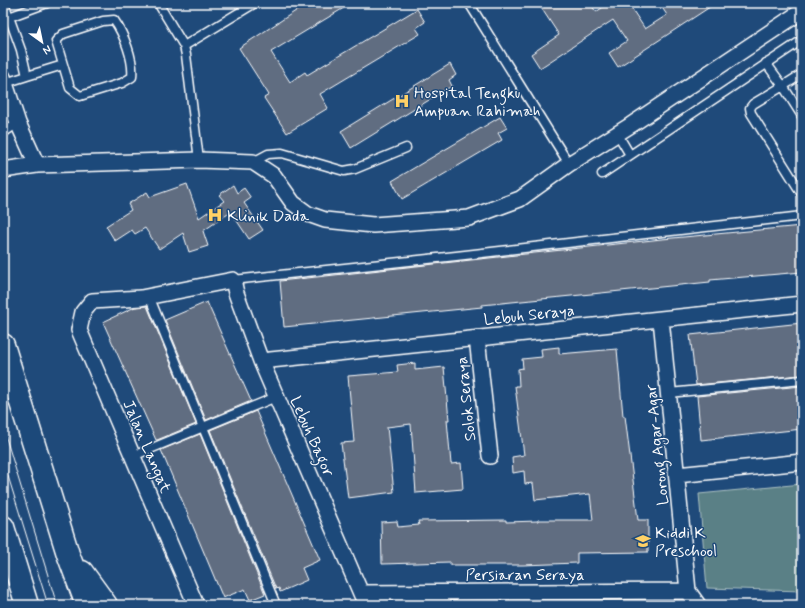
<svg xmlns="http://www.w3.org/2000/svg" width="805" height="608" font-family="Mynerve,sans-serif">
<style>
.green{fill:#5a8086;stroke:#acc0c2}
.building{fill:#616d81;stroke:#fff}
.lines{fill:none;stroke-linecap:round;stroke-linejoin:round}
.lane-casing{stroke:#fff;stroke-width:11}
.street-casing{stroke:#fff;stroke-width:18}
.highway-casing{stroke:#fff;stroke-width:25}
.lane{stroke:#1f4a7a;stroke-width:8}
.street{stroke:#1f4a7a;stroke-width:15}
.highway{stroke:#1f4a7a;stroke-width:22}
.tram{stroke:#fff;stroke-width:1}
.labels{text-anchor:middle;stroke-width:3;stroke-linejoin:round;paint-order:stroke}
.poi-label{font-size:16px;fill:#fff;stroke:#1f4a7a;text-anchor:start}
.street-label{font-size:16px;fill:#fff;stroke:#1f4a7a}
</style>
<rect width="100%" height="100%" fill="#1f4a7a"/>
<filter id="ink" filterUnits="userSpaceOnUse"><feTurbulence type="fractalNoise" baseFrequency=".025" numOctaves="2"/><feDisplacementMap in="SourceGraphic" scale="8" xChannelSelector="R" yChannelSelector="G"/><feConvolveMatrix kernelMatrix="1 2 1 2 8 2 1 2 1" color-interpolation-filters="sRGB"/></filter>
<g filter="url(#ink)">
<path class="green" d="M802 484V591L707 588 699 494Z"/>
<path class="building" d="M308 3H352L271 52 290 82 305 72 307 75 417 9 425 22 416 28 420 34 320 94 328 108 287 133 264 98 269 95 239 48Z
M538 3H590L596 12 609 3H628L645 29 667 15 659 3H716L618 67 609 53 627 41 613 20 540 68 531 54 559 35Z
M450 64 456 75 449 80 452 86 351 148 341 131Z
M500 117 507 128 498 133 502 140 402 199 392 181Z
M187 184 199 218 224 201 219 195 233 185 237 193 244 188 251 198 244 203 263 230 249 239 231 212 203 231 208 246 189 252 183 233 159 249 145 228 135 234 132 230 115 241 106 226 131 210 128 204 147 192 150 197Z
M802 226V272L710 280V282L482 305V307L284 327 280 281 662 239Z
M207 302 251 401 206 420 165 320Z
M147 306 196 424 157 440H156L103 322 135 307Z
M802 323V375L696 385 690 335Z
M559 347V354L617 349 623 416H625L638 520H648V552L577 553V563L523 565H450V562L382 564 381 522 397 521 398 527 419 525 418 521 506 520V522L538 521V520H593L590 494 535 500 533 483 525 484 524 471 513 473 512 457 524 455 515 386H519L518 369 523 368 522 359 542 357 541 349Z
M415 363V370L444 367 449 420H447L451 464 461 463 463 489 416 493 411 424 387 427 394 492 348 498 341 443 354 442 348 376 398 372 397 365Z
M802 386V429L701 440 697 396Z
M256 411 320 560 302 568 307 580 280 592 279 588 276 589 210 430Z
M200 434 265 594 250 600 245 589 223 598 161 450Z"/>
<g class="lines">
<g class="lane-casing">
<path id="lane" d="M4 3 21 50 27 76 5 83
M158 3 184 46 186 55 199 160
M469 3 569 164
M9 17 47 3
M114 20C124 34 134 60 132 77L122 83 80 96 70 88 56 41 63 34 103 21Z
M184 46 255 3
M766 63 783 86 753 104 750 108 751 113 802 194
M802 74 783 86 802 116
M27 76 63 65
M3 131H6L18 123
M617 133 630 155
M253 162 268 154 282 153 344 171 355 169 406 148
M602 174 802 40
M233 280 456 256 802 216
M149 296 276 605
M669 393 802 380
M133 456 276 397"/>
</g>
<g class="street-casing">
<path id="street" d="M3 77 18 123 37 165
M3 170 37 165 199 160 253 162 274 176 293 203 308 214 325 220 373 225 469 218 520 199 569 164 631 125 802 11
M661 319 688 591 698 605
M477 338 490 456
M261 361 802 304
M677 475 802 462
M362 593 688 591
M196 605 79 330 83 312 92 301 141 298 233 280 236 293 261 361 366 605"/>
</g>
<g class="highway-casing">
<path id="highway" d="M3 345 68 554 87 605
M3 527 27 605
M82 572 106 605"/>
</g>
<use href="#lane" class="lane"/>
<use href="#street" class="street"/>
<use href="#highway" class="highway"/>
<path class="tram" d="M3 428 57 605
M3 460 48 605"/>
</g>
</g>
<defs>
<g id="hospital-bare" transform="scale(1.2)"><path d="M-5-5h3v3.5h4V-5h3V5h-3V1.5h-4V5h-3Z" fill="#ffd166" stroke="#1f4a7a" stroke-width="2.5" paint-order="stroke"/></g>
<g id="school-bare" transform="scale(1.2)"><path d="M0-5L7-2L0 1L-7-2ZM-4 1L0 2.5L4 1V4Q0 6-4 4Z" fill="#ffd166" stroke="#1f4a7a" stroke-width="2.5" paint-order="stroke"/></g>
</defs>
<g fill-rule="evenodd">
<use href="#hospital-bare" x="402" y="101"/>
<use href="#hospital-bare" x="215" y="215"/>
<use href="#school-bare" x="643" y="541"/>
</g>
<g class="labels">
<g class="poi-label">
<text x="414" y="98">Hospital Tengku<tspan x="414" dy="18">Ampuan Rahimah</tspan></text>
<text x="227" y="221">Klinik Dada</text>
<text x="655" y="538">Kiddi K<tspan x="655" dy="18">Preschool</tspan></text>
</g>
<g class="street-label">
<text transform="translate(529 314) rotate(-6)" y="6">Lebuh Seraya</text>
<text transform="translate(465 399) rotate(-96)" y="6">Solok Seraya</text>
<text transform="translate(313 436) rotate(66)" y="6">Lebuh Bagor</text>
<text transform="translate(656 445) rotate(-96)" y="6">Lorong Agar-Agar</text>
<text transform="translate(148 446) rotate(67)" y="6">Jalan Langat</text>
<text x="525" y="580">Persiaran Seraya</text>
</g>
</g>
<rect width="805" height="608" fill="none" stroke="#1f4a7a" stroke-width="16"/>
<rect x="8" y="8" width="789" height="592" fill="none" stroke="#fff" stroke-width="1.5" filter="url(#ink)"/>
<g transform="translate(42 42) rotate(147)" stroke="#1f4a7a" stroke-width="3" paint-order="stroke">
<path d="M0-3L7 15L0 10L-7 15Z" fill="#ffffff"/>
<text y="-6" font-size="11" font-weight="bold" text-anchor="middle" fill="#ffffff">N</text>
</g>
</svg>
